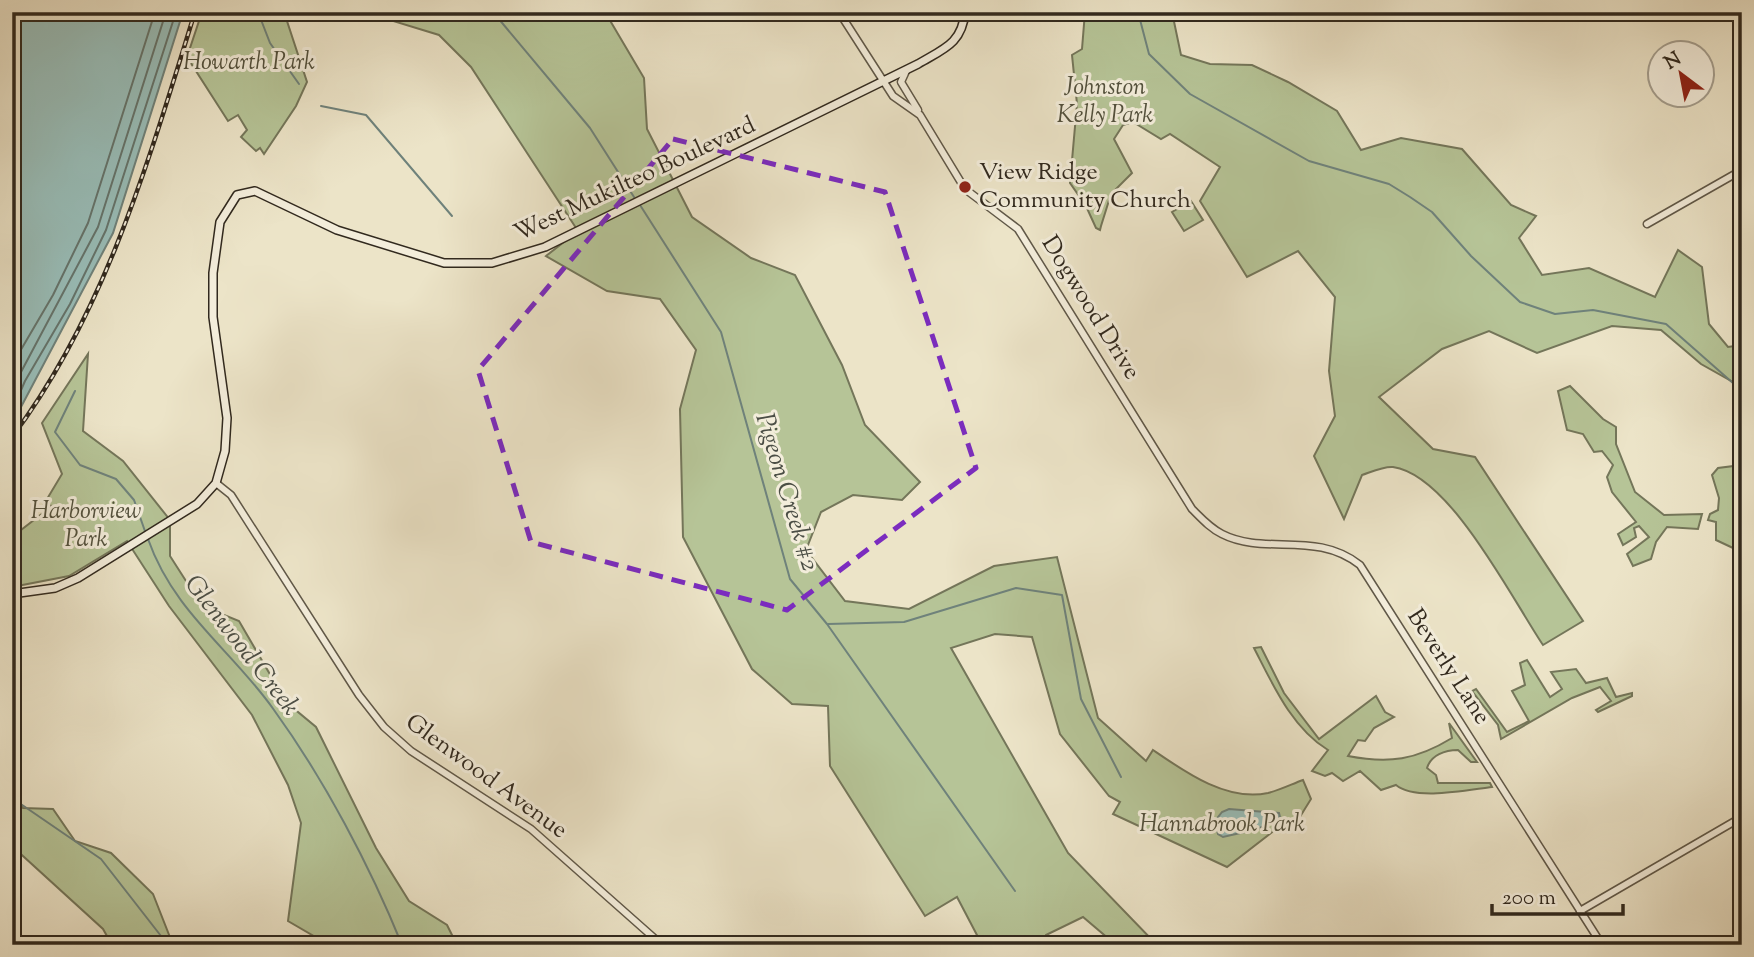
<svg xmlns="http://www.w3.org/2000/svg" width="1754" height="957" viewBox="0 0 1754 957" font-family="'Sorts Mill Goudy',serif">
  <style>
    .green { fill: #b6c497; stroke: #74765a; stroke-width: 2 }
    .water { fill: #99beb9; stroke: #6f827b; stroke-width: 2 }
    .lines { fill: none; stroke-linecap: round; stroke-linejoin: round }
    .shore { stroke: #65746c; stroke-width: 2 }
    .stream { stroke: #6f827b; stroke-width: 2 }
    .tertiary-casing { stroke: #605848; stroke-width: 9 }
    .secondary-casing { stroke: #31291e; stroke-width: 10 }
    .tertiary { stroke: #f3eddb; stroke-width: 6 }
    .secondary { stroke: #f3eddb; stroke-width: 7 }
    .rail-casing { stroke: #31291e; stroke-width: 4.5 }
    .rail { stroke: #f3eddb; stroke-width: 2; stroke-dasharray: 5; stroke-linecap: butt }
    .marked { fill: none; stroke: #7b2cbf; stroke-width: 5; stroke-dasharray: 14 9; stroke-linejoin: round }
    .poi-dot { fill: #8f2418; stroke: #f3eddb; stroke-width: 2.5 }
    .labels { text-anchor: middle; dominant-baseline: central; stroke-width: 6; stroke-linejoin: round; paint-order: stroke }
    .park-label { font-size: 24px; font-style: italic; fill: #52503c; stroke: #f3eddb }
    .poi-label { font-size: 24px; fill: #31291e; stroke: #f3eddb; text-anchor: start }
    .street-label { font-size: 24px; fill: #31291e; stroke: #f3eddb }
    .water-label { font-size: 26px; font-style: italic; fill: #4b4e45; stroke: #f3eddb }
  </style>
  <rect width="100%" height="100%" fill="#ece4c8"/>
  <filter id="stains"><feTurbulence type="fractalNoise" baseFrequency=".00286" numOctaves="4"/><feColorMatrix values="0 0 0 0 .2 0 0 0 0 .09 0 0 0 0 .02 0 0 0 .5 -.17"/></filter>
  <radialGradient id="worn" r=".72"><stop offset=".6" stop-color="#630" stop-opacity="0"/><stop offset="1" stop-color="#630" stop-opacity=".3"/></radialGradient>
  <g class="green">
    <path d="M202,12H284L307,82L296,106L264,154L260,148L256,151L241,137L247,130L238,115L228,121L187,57Z"/>
    <path d="M387,12H605L644,78L647,129L692,217L751,258L795,275L842,365L865,425L920,482L902,500L853,495L821,512L806,550L845,601L909,609L994,566L1057,557L1098,718L1146,761L1153,750C1185,772 1227,802 1268,793C1280,790 1292,784 1303,780L1311,799L1298,820L1275,830L1227,867L1113,814L1120,802L1109,796L1060,734L1032,637L995,634L951,648L1068,853L1157,945H1116L1083,917L1046,935L1044,945H967L978,937L957,897L925,916L830,766L828,706L792,704L752,669L683,537L680,409L696,350L660,299L607,291L546,256L578,231L471,67L439,35L393,21Z"/>
    <path d="M1085,12H1172L1181,55L1210,64L1252,65L1288,82L1337,111L1361,150L1401,138L1462,149L1511,205L1536,216L1519,238L1542,275L1589,268L1655,297L1678,250L1702,267L1709,324L1728,347L1742,345V387L1701,364L1661,330L1612,326L1537,353L1489,331L1442,349L1379,397L1433,449L1475,457L1583,621L1543,645C1512,599 1450,475 1393,467C1384,466 1371,472 1362,475L1344,519L1314,456L1335,416L1329,371L1335,297L1298,251L1247,277L1200,201L1220,167L1170,134L1161,139L1133,122L1123,125L1114,139L1132,173L1111,194L1101,226L1100,230L1096,228L1086,206L1070,183L1077,104L1072,55L1082,49Z"/>
    <path d="M1191,201L1203,220L1184,231L1172,212Z"/>
    <path d="M88,354L83,431L123,461L170,520V556L202,606L239,621L286,702L316,727L376,848L409,901L447,925L457,945H357L319,939L288,921L301,823L288,785L252,715L169,606L127,541L69,576L12,587V537L52,506L44,504L62,474L42,423Z"/>
    <path d="M1570,386L1603,419L1616,427V444L1635,492L1664,515L1702,514L1698,529L1667,527L1656,542L1651,559L1633,566L1627,554L1649,537L1639,526L1634,528L1636,537L1623,545L1618,534L1636,522L1612,492L1607,477L1613,465L1602,451L1594,452L1583,434L1567,430L1558,391Z"/>
    <path d="M1742,465V541L1733,548L1716,540V522L1708,520L1710,514L1718,510L1719,498L1712,475L1718,468Z"/>
    <path d="M1261,647L1284,693L1319,739L1376,696L1385,712L1394,717L1374,728L1365,741L1358,740L1348,756C1389,764 1416,760 1452,738L1449,723L1477,762H1471L1458,750C1445,750 1431,755 1427,768L1436,775L1438,783H1490L1492,787C1467,790 1415,801 1396,785L1381,790L1360,771L1343,781L1332,773L1325,776L1312,771L1328,750C1292,728 1273,685 1254,648Z"/>
    <path d="M1527,660L1550,697L1562,689L1551,672L1576,669L1586,683L1607,678L1616,697L1632,693V696L1598,712L1596,710L1611,701L1600,687L1572,698L1501,739L1498,725L1472,691L1476,689L1507,732L1529,721L1512,691L1525,685L1520,663Z"/>
    <path d="M12,795L23,808L53,809L75,841L111,853L153,894L173,945H112L103,929L12,846Z"/>
  </g>
  <g class="water">
    <path d="M12,12H183L113,233L12,424Z"/>
    <path d="M1229,809L1279,813L1280,817L1258,829L1223,837L1218,834L1215,821L1222,812Z"/>
  </g>
  <g class="lines">
    <g class="shore">
      <path d="M12,365L53,295L88,223L155,12"/>
      <path d="M12,389L98,227L166,12"/>
      <path d="M12,411L25,381L70,304L106,230L176,12"/>
    </g>
    <g class="stream">
      <path d="M258,12L270,43L299,84"/>
      <path d="M493,12L590,128L634,197"/>
      <path d="M1138,12L1149,54L1190,94L1309,161L1389,184L1410,197L1432,212L1471,256L1520,302L1555,314L1593,310L1666,324L1742,391"/>
      <path d="M321,106L366,115L452,216"/>
      <path d="M640,205L721,332L790,579L827,624L1015,891"/>
      <path d="M75,391L55,432L80,465L116,479L134,500L146,534"/>
      <path d="M148,539C174,613 232,650 274,710C324,779 370,866 402,945"/>
      <path d="M828,624L904,622L1016,588L1062,595L1081,699L1121,777"/>
      <path d="M12,798L101,859L168,945"/>
    </g>
    <defs>
      <g id="tertiary">
        <path d="M839,12L893,96L920,115L965,189L1018,229L1192,509C1202,519 1210,528 1222,534C1265,556 1316,530 1360,565L1602,945"/>
        <path d="M906,71L901,82L918,110"/>
        <path d="M1647,224L1742,170"/>
        <path d="M216,483L231,495L359,695L384,727L411,751L531,829L662,945"/>
        <path d="M1580,911L1742,817"/>
      </g>
      <path id="secondary" d="M12,594L55,588L78,578L197,504L216,483L225,451L227,418L213,317V273L220,222L237,195L255,191L337,230L444,263H492L545,247L918,64C943,49 962,44 965,12"/>
    </defs>
    <use href="#tertiary" class="tertiary-casing"/>
    <use href="#secondary" class="secondary-casing"/>
    <use href="#tertiary" class="tertiary"/>
    <use href="#secondary" class="secondary"/>
    <defs>
      <path id="rail" d="M12,437C106,312 149,159 195,12"/>
    </defs>
    <use href="#rail" class="rail-casing"/>
    <use href="#rail" class="rail"/>
  </g>
  <path class="marked" d="M673,139L885,192L976,468L787,610L531,542L478,370Z"/>
  <circle class="poi-dot" cx="965" cy="187" r="7"/>
  <g class="labels">
    <g class="park-label">
      <text x="249" y="63">Howarth Park</text>
      <text x="1105" y="88">Johnston<tspan x="1105" dy="28">Kelly Park</tspan></text>
      <text x="86" y="512">Harborview<tspan x="86" dy="28">Park</tspan></text>
      <text x="1222" y="825">Hannabrook Park</text>
    </g>
    <g class="poi-label">
      <text x="979" y="173">View Ridge<tspan x="979" dy="28">Community Church</tspan></text>
    </g>
    <g class="street-label">
      <text transform="translate(635 180) rotate(-25)">West Mukilteo Boulevard</text>
      <text transform="translate(1090 308) rotate(58)">Dogwood Drive</text>
      <text transform="translate(1448 667) rotate(57)">Beverly Lane</text>
      <text transform="translate(486 777) rotate(36)">Glenwood Avenue</text>
    </g>
    <g class="water-label">
      <text transform="translate(786 492) rotate(73)">Pigeon Creek #2</text>
      <text transform="translate(241 646) rotate(52)">Glenwood Creek</text>
    </g>
  </g>
  <rect width="1754" height="957" fill="none" stroke="#ece4c8" stroke-width="42"/>
  <rect x="14" y="14" width="1726" height="929" fill="none" stroke="#31291e" stroke-width="3.5"/>
  <rect x="21" y="21" width="1712" height="915" fill="none" stroke="#31291e" stroke-width="2"/>
  <g transform="translate(1681 74) rotate(328)"><circle r="33" fill="#f3eddb" stroke="#a59f8f" stroke-width="2"/>
  <path d="M0-5L12 26L0 18L-12 26Z" fill="#8f2418"/>
  <text y="-10" font-size="19" font-weight="bold" text-anchor="middle" fill="#31291e">N</text>
  </g>
  <path d="M1492 904v10h131v-10" fill="none" stroke="#31291e" stroke-width="3.5"/>
  <text x="1502" y="904" font-size="21" fill="#31291e" stroke="#f3eddb" stroke-width="5" paint-order="stroke">200 m</text>
  <rect width="100%" height="100%" filter="url(#stains)"/>
  <rect width="100%" height="100%" fill="url(#worn)"/>
</svg>
